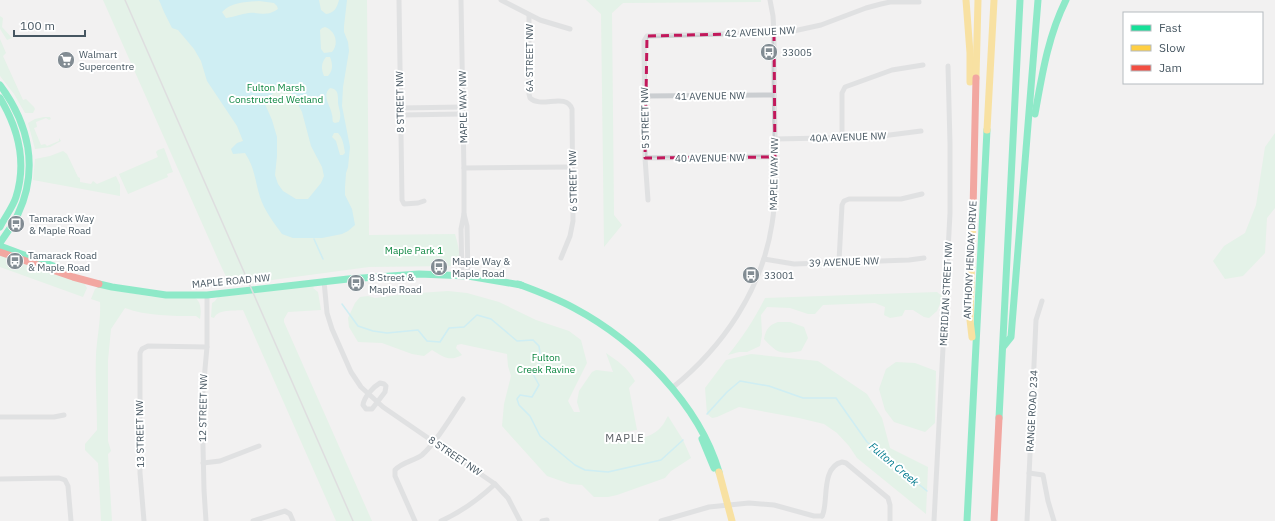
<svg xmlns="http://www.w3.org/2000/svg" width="1275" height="521" viewBox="0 0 1275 521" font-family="'IBM Plex Sans',sans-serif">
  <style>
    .green { fill: #d3f3dd }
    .water { fill: #a4eaf5; fill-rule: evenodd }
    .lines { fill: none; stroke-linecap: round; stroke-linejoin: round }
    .stream { stroke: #a4eaf5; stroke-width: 1.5 }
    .street { stroke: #cbced1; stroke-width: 5 }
    .fast { stroke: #16e098; stroke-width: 7 }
    .slow { stroke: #ffcf43; stroke-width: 7 }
    .jam { stroke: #f24e42; stroke-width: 7 }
    .rail { stroke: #c6c8cb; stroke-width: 1.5 }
    .marked { fill: none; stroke: #c2185b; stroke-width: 3; stroke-dasharray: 8 5; stroke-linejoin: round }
    .labels { text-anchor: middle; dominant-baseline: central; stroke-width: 4; stroke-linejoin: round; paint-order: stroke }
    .street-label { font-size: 10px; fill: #465661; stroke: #fff }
    .poi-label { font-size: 10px; fill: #465661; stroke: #fff; text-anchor: start }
    .park-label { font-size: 10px; fill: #0c8640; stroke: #fff }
    .neighbourhood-label { font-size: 11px; letter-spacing: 1px; fill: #5c6166; stroke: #fff }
    .water-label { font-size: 11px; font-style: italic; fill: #047c8f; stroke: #fff }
  </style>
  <rect width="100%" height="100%" fill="#f2f1f1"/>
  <g class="green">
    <path d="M103,0H367L369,235L455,234C457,242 464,261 454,266L369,267L257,282L251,284L230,285L221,266Z"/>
    <path d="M586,0H761V2L623,3L612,13L614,215L622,225L604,247L601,14Z"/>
    <path d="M0,16L3,18L2,27L12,38L7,40L0,29Z"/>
    <path d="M0,39L6,53L3,56L23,100L26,99L34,107L35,109L33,113H25L14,94L0,76Z"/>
    <path d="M44,117H50L51,119L49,120L46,118L36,122L37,127L34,128L41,145L45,144L47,146L59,141V138L61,141L50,147L35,149L28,123L35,119Z"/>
    <path d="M1275,133V208L1267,218L1265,253L1243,276L1225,279L1213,261L1224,246L1245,233L1256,205L1265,147Z"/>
    <path d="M164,148L173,172L167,174L168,177L128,194L119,174L158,157L156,152L158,150Z"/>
    <path d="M63,151L67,154L78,177L80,178V182L91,184L93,181L97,184L116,176L120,185V196L33,180L35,159L50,156Z"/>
    <path d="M0,255L86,284L85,285L87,288L83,297L0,267Z"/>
    <path d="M312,286L314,287L313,288L318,292L321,310L288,312L284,319V322L372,521H336L243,310C234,311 218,309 214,318L211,317L212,303L215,301L218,297Z"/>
    <path d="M98,287L152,297L195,298C202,302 201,313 200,319L196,316C172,316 147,316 125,308L111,329L108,360V441L111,451L108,454L112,521H101L98,463L85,450V444L97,430C97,405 95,380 96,355C97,337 101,320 100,302L91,299L95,289Z"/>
    <path d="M448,291L467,293L499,302L536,320L569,331L581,340L587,363L568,401L574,412H580L577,402L579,391L592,372L596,370L613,372L606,353C619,362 627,367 635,381L629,388L637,430L612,434L611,441C626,441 651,440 661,427C664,424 666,419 668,416L683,440L691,458L671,471L665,478L617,495L608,497H594L582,485L570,484L547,476L502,426L504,404L511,376L508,366L507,354L461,344L457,345L456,348L462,355C449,362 444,357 432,350L424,356L412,354L382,343L358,342L349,327L348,318L355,303L360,297L368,296L375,298L405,294Z"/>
    <path d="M937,292L943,297L937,311L929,318L924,317L913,310H905L902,316L890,318L884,315L885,307L875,303L823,305L815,314H808L790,308L767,307L761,315L762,335L760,346L747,352H739L728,355C743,337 755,318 765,298Z"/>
    <path d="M778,322H790L804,327L808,338L801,351C781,354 779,355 764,339C766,329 769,325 778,322Z"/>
    <path d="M751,354L818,361L867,394L882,418L890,448L928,467L926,514L857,458L849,446L837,433L824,424L799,418L739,407L717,417L712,418L707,414L705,388L726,360Z"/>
    <path d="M896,362L915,363L936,371L935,423L925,432L894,422L885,410L879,389L886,369Z"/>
  </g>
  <path class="water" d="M159,0H319L321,10L326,14C334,13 337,8 339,0H347L344,26V32L348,42L349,51L343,87L342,106L350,147L348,167L346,173L345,187V195L352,209L355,225L348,231L342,234L322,238H293L282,234C274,223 264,210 260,197C255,181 255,168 245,153L233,154L231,149L237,143L243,141L237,126L207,81L201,61L194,49L178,30L172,28L164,12ZM259,1L274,3L277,6L278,9C267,17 260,12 249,13C241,14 234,17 226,18L222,12C231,2 246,2 259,1ZM325,27C336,31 339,44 332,52L324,53L321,49L320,30L322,28ZM326,57H330C333,64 333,71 328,76H324C321,69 321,63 326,57ZM330,88C339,89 338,96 338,103C339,110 342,114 339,122L335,123L333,122C332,120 333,118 332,115C331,106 321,96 330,88ZM282,90H289L295,98L302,112L311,146L322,167L324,176L321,183L308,199H296L283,191L278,184L275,175L277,156V137L272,120L265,104V99L275,92ZM334,133H338C343,138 344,146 345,153L343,155H340L336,141L332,137Z"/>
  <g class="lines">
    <g class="stream">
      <path d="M314,239L323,259"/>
      <path d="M342,304L358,326L373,331L387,333L418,330L427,341L440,342L449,328L464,327L477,315L491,319L517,341L533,340L539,346C541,357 541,366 533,374L539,385L532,397L520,395L517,399L519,405L530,416L540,436L575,465L585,470L608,472L661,460L683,440"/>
      <path d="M707,414L727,392L740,381L769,386L803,398H836L867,442L927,491"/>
    </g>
    <g class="street">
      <path d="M399,0L402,200L404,204L418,203L424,201"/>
      <path d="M461,0L464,173V214L461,229L462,276"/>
      <path d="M501,0L540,20L570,29"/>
      <path d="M529,15V94L530,98C541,109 566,92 572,109L573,221L570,236L561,258"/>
      <path d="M645,96L774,95"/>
      <path d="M401,108L462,107"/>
      <path d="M401,115L462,114"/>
      <path d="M842,138V93L845,87L892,70L923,65"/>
      <path d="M775,139L874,137L921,131"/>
      <path d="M645,158L775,157"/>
      <path d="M464,168L572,167"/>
      <path d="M648,200L645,158L644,41L647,36L789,32L821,25L866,8L881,4L890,2H919"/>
      <path d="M464,214L467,226L468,276"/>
      <path d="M764,259L794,264L909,260L924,258"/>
      <path d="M839,261L842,205L844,201L849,199H901L922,194"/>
      <path d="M324,281L327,313L332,329L351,372L361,387L383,407L495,484L508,498L520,521"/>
      <path d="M380,383L384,384L386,386L385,392L372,409H366L363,405C364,397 373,387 380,383Z"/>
      <path d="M672,388C723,347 762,290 772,224C777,193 775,162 775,130C774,98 774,66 774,33L773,16L770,0"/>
      <path d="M0,417H54L64,415"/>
      <path d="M203,463L220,461L259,446"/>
      <path d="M1029,473L1043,475L1048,501L1054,521"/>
      <path d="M0,479L59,478L65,480L68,486L71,521"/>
      <path d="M822,516C829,505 820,467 842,462L846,463L888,498L890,505V521"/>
      <path d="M144,521L140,473V353L142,349L148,346L207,347"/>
      <path d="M206,521L204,490L202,402L207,347V295"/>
      <path d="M253,521L285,511L290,514L293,521"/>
      <path d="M415,521L395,476V470C402,462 414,461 422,455C437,442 452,415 463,399"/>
      <path d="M441,521C461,512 479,499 495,484"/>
      <path d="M542,521L547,520"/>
      <path d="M661,521L709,507L749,503L774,505L814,516H822"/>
      <path d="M934,521L950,213V144L948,66"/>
      <path d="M1027,521L1036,320L1042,301"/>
    </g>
    <g class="fast">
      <path d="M0,85C29,124 39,169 18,214C13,225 6,234 0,243"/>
      <path d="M0,98C18,128 27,162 16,197C13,207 5,217 0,227"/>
      <path d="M1035,114C1042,75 1048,36 1066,0"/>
      <path d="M0,246L64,270"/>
      <path d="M99,284L112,287L166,295H207L348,279L419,274L468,276L521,285"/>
      <path d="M518,284C537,291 556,298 574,308C636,341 699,404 719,472"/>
      <path d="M1003,347L1011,337L1038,0"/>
      <path d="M999,418L1020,0"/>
      <path d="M702,439L714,468"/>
      <path d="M967,521L987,130"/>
    </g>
    <g class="slow">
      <path d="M966,0L970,53V82"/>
      <path d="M976,78L978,0"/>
      <path d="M987,130L994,0"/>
      <path d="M972,337L970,320L973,211"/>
      <path d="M719,472L732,521"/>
    </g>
    <g class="jam">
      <path d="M973,211L976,78"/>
      <path d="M0,252L73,277L99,284"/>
      <path d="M994,521L999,418"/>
    </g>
    <path class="rail" d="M125,0L353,521"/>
  </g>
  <path d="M0 0H1275V521H0ZM774,33L775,157L645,158L647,36Z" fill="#f2f1f1" fill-opacity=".55" fill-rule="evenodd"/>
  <path class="marked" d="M774,33L775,157L645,158L647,36Z"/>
  <defs>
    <symbol id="bus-disc" viewBox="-11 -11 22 22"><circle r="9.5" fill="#828c93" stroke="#fff"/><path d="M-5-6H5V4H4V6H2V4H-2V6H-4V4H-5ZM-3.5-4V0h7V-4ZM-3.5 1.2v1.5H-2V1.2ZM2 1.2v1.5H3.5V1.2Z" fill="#fff"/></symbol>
    <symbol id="supermarket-disc" viewBox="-11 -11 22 22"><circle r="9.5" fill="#828c93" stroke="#fff"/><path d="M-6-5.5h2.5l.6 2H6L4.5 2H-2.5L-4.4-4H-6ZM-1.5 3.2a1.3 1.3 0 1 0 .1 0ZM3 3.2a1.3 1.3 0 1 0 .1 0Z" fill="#fff"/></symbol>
  </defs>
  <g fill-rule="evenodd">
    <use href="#bus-disc" x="759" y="42" width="20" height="20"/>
    <use href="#supermarket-disc" x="56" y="50" width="20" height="20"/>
    <use href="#bus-disc" x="6" y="214" width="20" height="20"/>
    <use href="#bus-disc" x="5" y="251" width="20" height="20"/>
    <use href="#bus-disc" x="429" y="257" width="20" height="20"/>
    <use href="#bus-disc" x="741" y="265" width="20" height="20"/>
    <use href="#bus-disc" x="346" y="273" width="20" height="20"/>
  </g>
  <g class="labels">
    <g class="street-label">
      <text transform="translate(760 32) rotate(-3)">42 AVENUE NW</text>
      <text transform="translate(529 58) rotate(-90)">6A STREET NW</text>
      <text transform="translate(710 96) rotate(-1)">41 AVENUE NW</text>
      <text transform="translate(400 102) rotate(-91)">8 STREET NW</text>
      <text transform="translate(463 107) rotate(-91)">MAPLE WAY NW</text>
      <text transform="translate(645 118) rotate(-91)">5 STREET NW</text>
      <text transform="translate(848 137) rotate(-2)">40A AVENUE NW</text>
      <text transform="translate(710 158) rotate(-1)">40 AVENUE NW</text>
      <text transform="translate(774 174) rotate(-89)">MAPLE WAY NW</text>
      <text transform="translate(573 181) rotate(-91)">6 STREET NW</text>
      <text transform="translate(970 260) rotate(-87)">ANTHONY HENDAY DRIVE</text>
      <text transform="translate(844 262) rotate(-2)">39 AVENUE NW</text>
      <text transform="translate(231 281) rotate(-5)">MAPLE ROAD NW</text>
      <text transform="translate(946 294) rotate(-87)">MERIDIAN STREET NW</text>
      <text transform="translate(203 408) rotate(-89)">12 STREET NW</text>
      <text transform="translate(1032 411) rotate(-87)">RANGE ROAD 234</text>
      <text transform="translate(140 434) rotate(-91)">13 STREET NW</text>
      <text transform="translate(455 456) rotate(34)">8 STREET NW</text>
    </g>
    <g class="poi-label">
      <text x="782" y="52">33005</text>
      <text x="79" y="54">Walmart<tspan x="79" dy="12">Supercentre</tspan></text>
      <text x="29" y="218">Tamarack Way<tspan x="29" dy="12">&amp; Maple Road</tspan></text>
      <text x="28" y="255">Tamarack Road<tspan x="28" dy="12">&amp; Maple Road</tspan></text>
      <text x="452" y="261">Maple Way &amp;<tspan x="452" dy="12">Maple Road</tspan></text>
      <text x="764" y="275">33001</text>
      <text x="369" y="277">8 Street &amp;<tspan x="369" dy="12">Maple Road</tspan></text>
    </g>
    <g class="park-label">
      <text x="276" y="87">Fulton Marsh<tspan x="276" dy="12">Constructed Wetland</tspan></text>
      <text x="414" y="250">Maple Park 1</text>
      <text x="546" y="357">Fulton<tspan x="546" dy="12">Creek Ravine</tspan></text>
    </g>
    <g class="neighbourhood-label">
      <text x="625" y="438">MAPLE</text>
    </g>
    <g class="water-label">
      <text transform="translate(894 464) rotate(40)">Fulton Creek</text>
    </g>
  </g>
  <rect x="1123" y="12" width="140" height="72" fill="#ffffff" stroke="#b5bbc0"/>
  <rect x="1131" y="25" width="20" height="6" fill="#16e098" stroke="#b5bbc0"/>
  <text x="1159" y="32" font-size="12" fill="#465661">Fast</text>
  <rect x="1131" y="45" width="20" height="6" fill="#ffcf43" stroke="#b5bbc0"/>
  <text x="1159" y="52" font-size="12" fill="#465661">Slow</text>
  <rect x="1131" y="65" width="20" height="6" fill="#f24e42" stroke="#b5bbc0"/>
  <text x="1159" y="72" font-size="12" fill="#465661">Jam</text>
  <path d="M14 30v6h71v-6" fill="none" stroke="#465661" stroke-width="2"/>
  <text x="20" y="30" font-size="12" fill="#465661" stroke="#ffffff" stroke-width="3" paint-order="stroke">100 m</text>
</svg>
